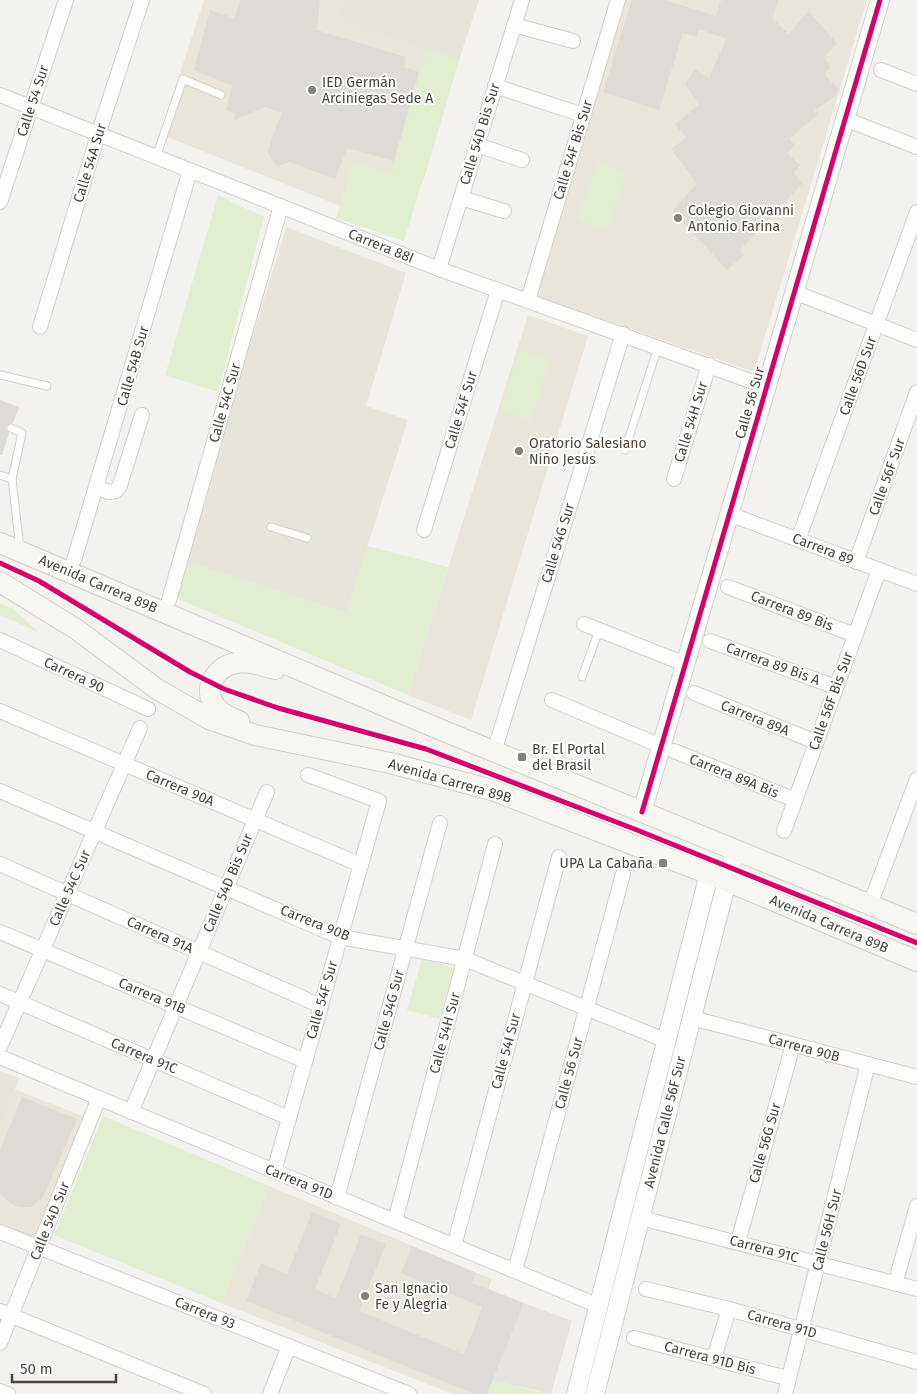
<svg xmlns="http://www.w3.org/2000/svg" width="917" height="1394" viewBox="0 0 917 1394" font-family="'Fira Sans',sans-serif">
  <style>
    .residential { fill: #e7e4dc }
    .education { fill: #eae5da }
    .green { fill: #e1eecf }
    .parking { fill: #e6e3df }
    .building { fill: #dedbd6 }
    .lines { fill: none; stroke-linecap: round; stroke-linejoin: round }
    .service-casing { stroke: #d2d0cb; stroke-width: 9 }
    .minor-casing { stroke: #d2d0cb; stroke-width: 16 }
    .tertiary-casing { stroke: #d2d0cb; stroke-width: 20 }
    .secondary-casing { stroke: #d3cfc5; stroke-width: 22 }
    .service { stroke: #fdfdfc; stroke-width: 7 }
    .minor { stroke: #fdfdfc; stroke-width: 14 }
    .tertiary { stroke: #fdfdfc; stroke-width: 18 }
    .secondary { stroke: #f7f6f1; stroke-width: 20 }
    .cycleway-casing { stroke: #fff; stroke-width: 8 }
    .cycleway { stroke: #d6006c; stroke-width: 5 }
    .poi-dot { fill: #868178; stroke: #fff; stroke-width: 2 }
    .labels { text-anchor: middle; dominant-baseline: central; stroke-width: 4; stroke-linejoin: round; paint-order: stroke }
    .poi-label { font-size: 14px; fill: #4b4439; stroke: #fff; text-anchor: start }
    .street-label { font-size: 14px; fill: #4b4439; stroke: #fff }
  </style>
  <rect width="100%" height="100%" fill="#f4f2ee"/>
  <g class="residential">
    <path d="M343,0H479L459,60L337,19Z"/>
    <path d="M286,227L406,273L366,406L408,420L346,613L184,561Z"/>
    <path d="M0,1071L19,1078L0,1127Z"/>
  </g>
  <g class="education">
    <path d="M204,0H343L338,19L459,60L422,185L355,162L340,206L160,134Z"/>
    <path d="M624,0H867L754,372L534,295Z"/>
    <path d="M528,315L588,336L471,720L408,695Z"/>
    <path d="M14,1089L85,1117L37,1238L0,1224V1127Z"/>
    <path d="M269,1186L492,1279L488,1289L524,1303L487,1394H453L221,1303Z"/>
  </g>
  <g class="green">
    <path d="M427,50L459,60L404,241L336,218L355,162L391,174Z"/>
    <path d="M597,162L627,172L607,230L577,220Z"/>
    <path d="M218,195L264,217L218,392L165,375Z"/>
    <path d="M519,349L550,359L531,421L500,411Z"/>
    <path d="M367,546L448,567L408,695L178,599L184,561L346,613Z"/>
    <path d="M0,603L13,609L38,632L0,615Z"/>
    <path d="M422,959L454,968L439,1019L407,1010Z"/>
    <path d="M103,1116L269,1186L221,1303L54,1235Z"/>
    <path d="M492,1380L548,1394H487Z"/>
  </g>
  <path class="parking" d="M524,1303L572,1321L551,1394L492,1380Z"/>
  <g class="building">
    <path d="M241,0H320L317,30L406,57L404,67L419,72L394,161L347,148L335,179L290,162L278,166L273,162L268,152L271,140L282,113L265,107L234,120L235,114L226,110L232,86L194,70L210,10L234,18Z"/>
    <path d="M632,0H665L716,16L721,0H779L772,18L789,34L808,11L837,43L823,58L831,66L824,74L838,88L835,96L814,111L818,114L789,139L795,145L787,153L800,165L794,173L802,184L740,250L744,255L727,270L673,211L697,183L671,149L686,138L675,124L699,105L685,84L695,69L709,78L726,39L699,29L697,37L683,33L659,110L603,92Z"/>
    <path d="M0,400L19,407L13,423L6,426L9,433L2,455H0Z"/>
    <path d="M22,1097L77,1119L43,1197L31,1207H19L10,1203L0,1193V1150Z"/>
    <path d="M312,1212L341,1224L315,1289L336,1298L361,1234L386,1244L359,1311L464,1354L482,1307L401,1273L412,1246L476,1273L472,1283L524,1303L487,1394H474L246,1301L261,1263L287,1274Z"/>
  </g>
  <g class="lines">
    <defs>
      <g id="service">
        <path d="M156,157L183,79L221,95"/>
        <path d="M0,375L47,386"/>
        <path d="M11,428L22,433L12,479"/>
        <path d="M625,450L658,347"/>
        <path d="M0,475L12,479L20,549"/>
        <path d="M271,527L307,538"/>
        <path d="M582,677L599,630"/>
      </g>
      <g id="minor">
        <path d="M514,25L573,41"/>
        <path d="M881,70L917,84"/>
        <path d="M495,86L583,115"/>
        <path d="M0,95L439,269L767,387"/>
        <path d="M845,119L917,147"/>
        <path d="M477,145L522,160"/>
        <path d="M461,198L504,211"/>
        <path d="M0,202L66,0"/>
        <path d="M439,269L522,0"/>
        <path d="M794,292L917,340"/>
        <path d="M528,300L618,0"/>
        <path d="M40,327L98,135L142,0"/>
        <path d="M674,479L709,365"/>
        <path d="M97,487L109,492L116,491L120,485L142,415"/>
        <path d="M729,514L917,584"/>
        <path d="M424,530L498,290"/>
        <path d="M798,540L917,212"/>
        <path d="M74,560L190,171"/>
        <path d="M856,562L917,392"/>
        <path d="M728,587L855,635"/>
        <path d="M169,600L281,206"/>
        <path d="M584,624L685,664"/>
        <path d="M0,640L148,709"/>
        <path d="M710,641L836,687"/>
        <path d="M694,693L816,742"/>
        <path d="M552,700L661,746"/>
        <path d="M0,711L361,865"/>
        <path d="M674,751L795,800"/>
        <path d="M494,752L623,334"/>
        <path d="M0,791L340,937L465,959L667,1041"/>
        <path d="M784,831L879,570"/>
        <path d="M0,864L321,1006"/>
        <path d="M870,905L917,779"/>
        <path d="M0,932L305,1061"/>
        <path d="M0,994L289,1118"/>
        <path d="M692,1018L917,1077"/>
        <path d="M0,1047L140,728"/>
        <path d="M0,1057L599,1306"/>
        <path d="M131,1112L267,792"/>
        <path d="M274,1171L379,801L308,775"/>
        <path d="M337,1198L440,823"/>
        <path d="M641,1218L917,1289"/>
        <path d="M395,1221L495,844"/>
        <path d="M0,1232L409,1394"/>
        <path d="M738,1242L793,1045"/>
        <path d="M454,1246L559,857"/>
        <path d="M515,1271L623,874"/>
        <path d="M895,1284L917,1206"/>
        <path d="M646,1289L729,1309L917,1362"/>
        <path d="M0,1311L204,1394"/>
        <path d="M634,1338L787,1378"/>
        <path d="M0,1343L99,1098"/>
        <path d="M714,1358L729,1309"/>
        <path d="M0,1391L8,1394"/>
        <path d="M270,1394L289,1346"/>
        <path d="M785,1394L868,1064"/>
      </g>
      <g id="tertiary">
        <path d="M642,812L880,0"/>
        <path d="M576,1394L709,874"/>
        <path d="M595,1394L735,850"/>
      </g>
      <g id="secondary">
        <path d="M0,543L439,729L917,924"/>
        <path d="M0,582L76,629L157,689L209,719L255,735L390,763L492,790L727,881L917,961"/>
        <path d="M239,721C231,718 222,714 216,707C201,689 216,666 236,663C249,660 262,666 275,669"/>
      </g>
    </defs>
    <use href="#service" class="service-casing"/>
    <use href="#minor" class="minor-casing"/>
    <use href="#tertiary" class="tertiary-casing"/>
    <use href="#secondary" class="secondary-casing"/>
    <use href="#service" class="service"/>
    <use href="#minor" class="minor"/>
    <use href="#tertiary" class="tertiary"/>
    <use href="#secondary" class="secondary"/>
    <defs>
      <g id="cycleway">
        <path d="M0,563L39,581L190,672L224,689L278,708L426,749L637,830L917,943"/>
        <path d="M642,812L880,0"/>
      </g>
    </defs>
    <use href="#cycleway" class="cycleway-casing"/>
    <use href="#cycleway" class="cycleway"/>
  </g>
  <g class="poi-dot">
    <circle cx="312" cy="90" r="5"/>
    <circle cx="678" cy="218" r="5"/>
    <circle cx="519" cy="451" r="5"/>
    <rect x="517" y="752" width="10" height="10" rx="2.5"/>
    <rect x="658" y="858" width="10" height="10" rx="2.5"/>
    <circle cx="365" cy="1296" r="5"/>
  </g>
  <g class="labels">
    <g class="poi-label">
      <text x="322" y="82">IED Germán<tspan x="322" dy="16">Arciniegas Sede A</tspan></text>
      <text x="688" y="210">Colegio Giovanni<tspan x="688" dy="16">Antonio Farina</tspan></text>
      <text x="529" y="443">Oratorio Salesiano<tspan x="529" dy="16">Niño Jesús</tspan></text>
      <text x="532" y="749">Br. El Portal<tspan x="532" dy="16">del Brasil</tspan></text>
      <text x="653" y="863" text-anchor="end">UPA La Cabaña</text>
      <text x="375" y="1288">San Ignacio<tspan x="375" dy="16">Fe y Alegria</tspan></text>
    </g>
    <g class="street-label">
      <text transform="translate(33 101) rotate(-72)">Calle 54 Sur</text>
      <text transform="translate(480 134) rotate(-73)">Calle 54D Bis Sur</text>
      <text transform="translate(573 150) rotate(-73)">Calle 54F Bis Sur</text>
      <text transform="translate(90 163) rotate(-73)">Calle 54A Sur</text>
      <text transform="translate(381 246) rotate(22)">Carrera 88I</text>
      <text transform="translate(133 366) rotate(-74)">Calle 54B Sur</text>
      <text transform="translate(858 376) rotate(-70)">Calle 56D Sur</text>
      <text transform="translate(225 403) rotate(-74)">Calle 54C Sur</text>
      <text transform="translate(750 403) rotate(-74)">Calle 56 Sur</text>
      <text transform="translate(461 410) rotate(-73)">Calle 54F Sur</text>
      <text transform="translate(691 422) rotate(-73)">Calle 54H Sur</text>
      <text transform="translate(887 477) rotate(-70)">Calle 56F Sur</text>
      <text transform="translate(558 543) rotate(-73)">Calle 54G Sur</text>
      <text transform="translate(823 549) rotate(21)">Carrera 89</text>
      <text transform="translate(98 584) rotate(23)">Avenida Carrera 89B</text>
      <text transform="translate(792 611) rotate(21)">Carrera 89 Bis</text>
      <text transform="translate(773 664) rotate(20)">Carrera 89 Bis A</text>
      <text transform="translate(74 675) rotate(25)">Carrera 90</text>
      <text transform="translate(831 701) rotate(-70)">Calle 56F Bis Sur</text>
      <text transform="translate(755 718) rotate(22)">Carrera 89A</text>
      <text transform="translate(734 776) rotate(22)">Carrera 89A Bis</text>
      <text transform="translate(450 781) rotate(16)">Avenida Carrera 89B</text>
      <text transform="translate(180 788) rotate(23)">Carrera 90A</text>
      <text transform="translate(228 883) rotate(-67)">Calle 54D Bis Sur</text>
      <text transform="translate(70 888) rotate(-66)">Calle 54C Sur</text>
      <text transform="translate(315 923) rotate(22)">Carrera 90B</text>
      <text transform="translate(829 924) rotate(23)">Avenida Carrera 89B</text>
      <text transform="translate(160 935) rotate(24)">Carrera 91A</text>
      <text transform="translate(152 996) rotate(23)">Carrera 91B</text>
      <text transform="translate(322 1000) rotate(-74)">Calle 54F Sur</text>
      <text transform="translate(389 1010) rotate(-75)">Calle 54G Sur</text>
      <text transform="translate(445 1033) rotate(-75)">Calle 54H Sur</text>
      <text transform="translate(804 1048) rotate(15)">Carrera 90B</text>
      <text transform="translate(506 1051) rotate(-75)">Calle 54I Sur</text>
      <text transform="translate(144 1056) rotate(23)">Carrera 91C</text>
      <text transform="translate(569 1073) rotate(-75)">Calle 56 Sur</text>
      <text transform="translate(665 1122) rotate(-76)">Avenida Calle 56F Sur</text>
      <text transform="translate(765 1143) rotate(-74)">Calle 56G Sur</text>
      <text transform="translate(299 1182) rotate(22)">Carrera 91D</text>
      <text transform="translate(50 1221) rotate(-68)">Calle 54D Sur</text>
      <text transform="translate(827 1230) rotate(-76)">Calle 56H Sur</text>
      <text transform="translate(764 1249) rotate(15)">Carrera 91C</text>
      <text transform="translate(205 1313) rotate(22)">Carrera 93</text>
      <text transform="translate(782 1324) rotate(16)">Carrera 91D</text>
      <text transform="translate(710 1358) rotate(15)">Carrera 91D Bis</text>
    </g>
  </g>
  <path d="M12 1374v8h104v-8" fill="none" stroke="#4b4439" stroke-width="2.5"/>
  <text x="20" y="1374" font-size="15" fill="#4b4439" stroke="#ffffff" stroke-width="4" paint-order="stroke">50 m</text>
</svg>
